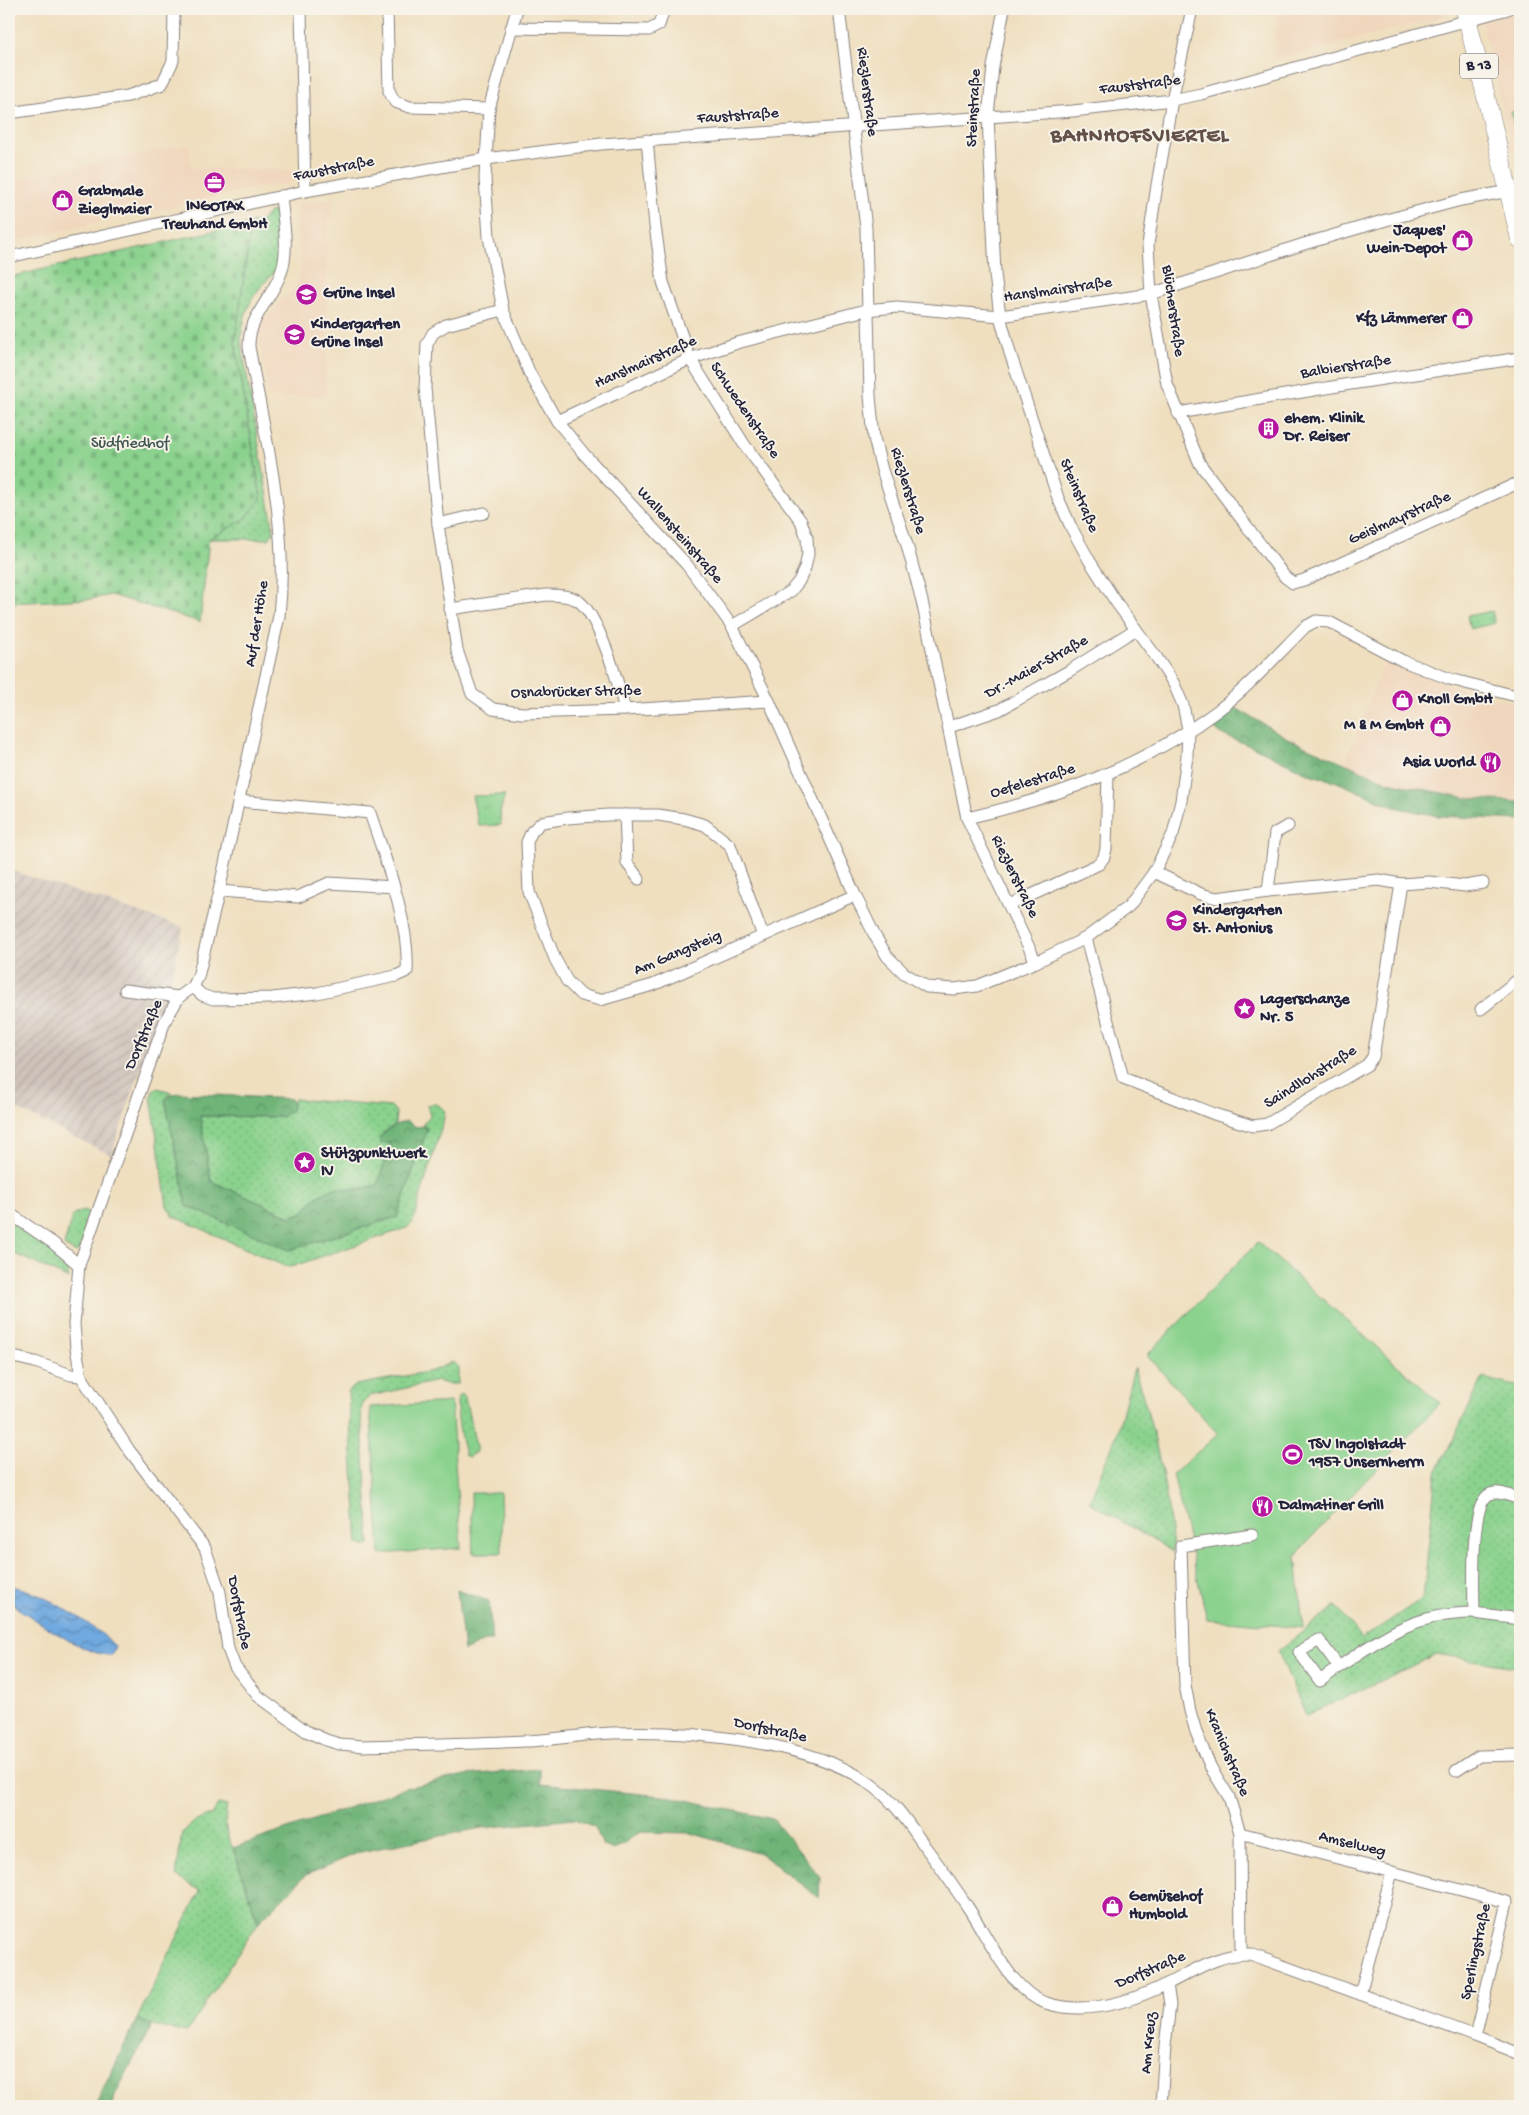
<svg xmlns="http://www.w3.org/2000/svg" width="1529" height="2115" viewBox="0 0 1529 2115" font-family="'Gochi Hand',sans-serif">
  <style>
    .built { fill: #f0d6bc }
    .industrial { fill: url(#industrial-furrows) }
    .grass { fill: url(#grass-dots); stroke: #567a64 }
    .forest { fill: url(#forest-crowns); stroke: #486b5a }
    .cemetery { fill: url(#cemetery-stones); stroke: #567a64 }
    .park { fill: url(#park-tufts); stroke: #567a64 }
    .pitch { fill: #8ad28d; stroke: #567a64 }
    .water { fill: url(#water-waves); stroke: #49668d }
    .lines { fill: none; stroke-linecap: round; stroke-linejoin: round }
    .street-casing { stroke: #88807d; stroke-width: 13 }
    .primary-casing { stroke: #88807d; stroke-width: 19 }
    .street { stroke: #fff; stroke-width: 11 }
    .primary { stroke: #fff; stroke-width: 18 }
    .labels { text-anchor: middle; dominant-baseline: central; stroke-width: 4; stroke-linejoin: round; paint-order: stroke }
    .shield { fill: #f7f3e8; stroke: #62616f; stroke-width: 1 }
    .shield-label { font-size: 15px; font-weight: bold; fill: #22223b }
    .street-label { font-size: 16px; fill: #22223b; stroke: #f7f3e8 }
    .poi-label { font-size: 16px; font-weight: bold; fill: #22223b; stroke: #f7f3e8; text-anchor: start }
    .park-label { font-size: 16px; fill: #415754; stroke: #f7f3e8 }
    .district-label { font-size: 21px; font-weight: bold; letter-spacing: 1px; fill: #625049; stroke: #f7f3e8 }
  </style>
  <defs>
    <pattern id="industrial-furrows" width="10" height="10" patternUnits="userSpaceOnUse" patternTransform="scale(1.25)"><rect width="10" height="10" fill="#cec2b9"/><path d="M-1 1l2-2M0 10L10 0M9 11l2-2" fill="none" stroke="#b1a6a0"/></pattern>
    <pattern id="grass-dots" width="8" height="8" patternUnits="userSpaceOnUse" patternTransform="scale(1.25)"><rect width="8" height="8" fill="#8ad28d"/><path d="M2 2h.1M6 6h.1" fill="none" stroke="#77b47b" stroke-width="1.8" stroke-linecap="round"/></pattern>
    <pattern id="forest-crowns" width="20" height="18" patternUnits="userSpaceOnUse" patternTransform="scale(1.25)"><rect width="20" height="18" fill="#6fb478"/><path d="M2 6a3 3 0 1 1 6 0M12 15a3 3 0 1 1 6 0" fill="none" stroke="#5b9264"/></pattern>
    <pattern id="cemetery-stones" width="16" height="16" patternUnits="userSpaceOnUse" patternTransform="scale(1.25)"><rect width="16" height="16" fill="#8ad28d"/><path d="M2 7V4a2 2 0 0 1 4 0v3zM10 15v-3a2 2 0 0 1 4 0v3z" fill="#77b47b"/></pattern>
    <pattern id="park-tufts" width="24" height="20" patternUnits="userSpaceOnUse" patternTransform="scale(1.25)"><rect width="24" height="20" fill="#8ad28d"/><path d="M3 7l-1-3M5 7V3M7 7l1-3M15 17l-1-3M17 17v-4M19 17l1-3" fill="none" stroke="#77b47b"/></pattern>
    <pattern id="water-waves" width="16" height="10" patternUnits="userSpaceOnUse" patternTransform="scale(1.25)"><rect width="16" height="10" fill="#70a9df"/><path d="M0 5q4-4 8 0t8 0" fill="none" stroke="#5c89b6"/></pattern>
  </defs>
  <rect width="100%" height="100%" fill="#f7f3e8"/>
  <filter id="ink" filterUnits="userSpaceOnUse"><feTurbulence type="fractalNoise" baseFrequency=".02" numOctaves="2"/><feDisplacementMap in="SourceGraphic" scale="10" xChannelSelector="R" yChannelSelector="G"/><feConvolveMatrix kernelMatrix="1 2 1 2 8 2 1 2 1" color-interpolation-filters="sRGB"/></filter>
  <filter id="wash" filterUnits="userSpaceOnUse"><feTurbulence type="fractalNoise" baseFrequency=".0096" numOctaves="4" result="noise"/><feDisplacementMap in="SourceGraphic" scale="20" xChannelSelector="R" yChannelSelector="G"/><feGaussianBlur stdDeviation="1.12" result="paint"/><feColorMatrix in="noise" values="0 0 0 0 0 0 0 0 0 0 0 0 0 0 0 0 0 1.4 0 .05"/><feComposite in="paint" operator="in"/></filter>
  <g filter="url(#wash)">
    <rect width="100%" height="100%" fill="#efdfbf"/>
    <g class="built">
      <path d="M1277,9H1443L1445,16L1273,60Z"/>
      <path d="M1520,10V184L1482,21Z"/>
      <path d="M189,144L192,168L298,170L297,174L294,180L287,184L268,185L9,242V181Z"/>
      <path d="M331,199L333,202L327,230L326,396L269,397L260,341L263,320L296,285L302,265L296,227L298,205Z"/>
      <path d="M1385,662L1467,691L1520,704V802L1467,798L1388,782L1345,763Z"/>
    </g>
    <path class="industrial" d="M9,870L183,927L170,985L111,1155L9,1105Z"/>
    <g class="grass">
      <path d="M1520,111V153L1511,112Z"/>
      <path d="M274,211L278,215L279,261C275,275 264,282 256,293C246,307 242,325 241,342L274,532L269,539H209L245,519L261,499L235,342L250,230L245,224L261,221L269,212Z"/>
      <path d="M157,1088L172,1092L165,1100L187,1206L289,1250L397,1217L427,1130L423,1124L430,1116L427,1105C436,1103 440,1104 445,1112L443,1122L413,1221L407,1228L291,1267L284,1266L173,1216L167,1206L151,1096L154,1089Z"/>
      <path d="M294,1099L392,1107L396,1112L395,1125L383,1133L390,1141L378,1185L358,1189L335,1188L315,1198L303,1212L291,1217L211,1181L200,1116L282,1117L291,1110Z"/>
      <path d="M83,1210L92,1213L80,1249L76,1253L64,1246L72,1216Z"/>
      <path d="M9,1221L47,1246L66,1265L69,1279L9,1251Z"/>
      <path d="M452,1362L458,1366V1384H447L438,1381L370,1396L363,1403L361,1410L370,1544L365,1546L358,1544L348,1392L356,1385L432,1371Z"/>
      <path d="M1134,1368C1154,1428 1168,1489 1173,1552L1089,1502L1117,1434Z"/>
      <path d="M1483,1378L1520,1387V1668L1437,1654L1306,1716L1278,1651L1336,1606L1362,1639L1423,1598L1436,1473Z"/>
      <path d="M459,1395H463L465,1398L476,1446V1452L468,1457L465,1455C462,1445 453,1402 459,1395Z"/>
      <path d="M219,1804L227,1806C224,1822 225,1834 233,1848L258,1923L187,2032L152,2025L137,2019L200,1891L176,1876L182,1833L194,1822L212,1814Z"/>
    </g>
    <g class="forest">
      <path d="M1234,707L1289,739L1388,782L1467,798L1520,802V820L1438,816L1394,807L1337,782L1309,774L1265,752L1223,735L1213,728L1218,716Z"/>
      <path d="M180,1093L290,1099L293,1103L291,1110L282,1117L200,1116L211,1181L291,1217L303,1212L315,1198L335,1188L358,1189L378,1185L390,1142L381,1144L380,1138C386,1130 397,1123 407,1121L416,1127L424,1126L427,1130L397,1217L289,1250L187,1206L165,1100L173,1094Z"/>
      <path d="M457,1590L489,1601L492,1641H485L464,1651Z"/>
      <path d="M540,1769V1784L672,1797L773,1819L820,1877L819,1898L760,1853L691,1833L640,1832L614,1850L603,1846L595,1827L575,1819L481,1828L360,1852L306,1875L258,1923L233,1848L405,1788L465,1775Z"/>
      <path d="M137,2019L152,2025L115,2095L113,2106H95Z"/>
    </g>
    <path class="cemetery" d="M245,224L250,230L235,342L261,499L245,519L209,539L200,622L111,595L91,599L9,603V277Z"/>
    <g class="park">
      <path d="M1492,611L1495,623L1470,629L1467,616Z"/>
      <path d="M505,795L500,812L501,825L479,826L472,796Z"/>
    </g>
    <g class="pitch">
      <path d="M1258,1242L1440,1403L1305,1544L1296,1556L1303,1628L1207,1619L1173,1474L1218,1434L1147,1355Z"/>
      <path d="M451,1402L461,1548L380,1554L370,1407Z"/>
      <path d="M471,1493H500L502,1553H473Z"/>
    </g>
    <path class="water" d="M13,1587C32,1586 104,1630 115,1647L112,1655C87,1657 40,1622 17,1608L12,1601Z"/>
  </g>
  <g filter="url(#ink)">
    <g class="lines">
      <defs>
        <g id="street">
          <path d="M301,9L305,191"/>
          <path d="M387,9L389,91L395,102L410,107L489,109"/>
          <path d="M517,9L489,109L485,178L489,237L503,310L530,374L557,421L584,454L687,565L732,626L769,701L855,895L875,936L887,956L904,973L927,987L954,989L977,986L1036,962L1086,938L1129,906L1154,872L1173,834L1181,801L1187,756L1188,729L1183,705L1174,684L1157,658L1116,602L1089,560L1071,527L1058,498L1010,353L1000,316L995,274L988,116L993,67L1004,9"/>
          <path d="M839,9L866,228L870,396L874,438L882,470L907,545L922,601L967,818L1036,962"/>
          <path d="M1192,9L1172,100L1157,185L1148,245L1151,294L1167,384L1200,464L1285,577L1293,583L1304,580L1520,482"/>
          <path d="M511,28L649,30L659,25L664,9"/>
          <path d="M9,113L128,96L162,84L173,61L174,9"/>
          <path d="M647,140L655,226L663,282L690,359L744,444L801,521L807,538L808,554L805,568L799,581L791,591L732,626"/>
          <path d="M9,257L305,191L486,159L601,144L1073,111L1172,100L1201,94L1508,9"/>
          <path d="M503,310L446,325L433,333L427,344L425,388L438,524L457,650L472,694L493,709L522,713L625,710L769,701"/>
          <path d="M1178,413L1344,385L1520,358"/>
          <path d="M557,421L690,359L737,343L866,310L897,307L1000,316L1151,294L1304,244L1386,220L1461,200L1509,191"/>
          <path d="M438,524L484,513"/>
          <path d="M450,609L546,595C556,595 568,595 577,600C598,612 619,685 625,710"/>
          <path d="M949,727L999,710L1069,671L1136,629"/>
          <path d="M625,815L627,863L639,879"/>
          <path d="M967,818C1058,797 1141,767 1217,711C1249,687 1276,656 1305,627L1316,621L1329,622L1403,661L1450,679L1520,697"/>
          <path d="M1154,872L1201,894L1217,898L1268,891L1379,880L1401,884L1429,882L1465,886L1483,883"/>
          <path d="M219,891L298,897L329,883L394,887"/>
          <path d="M1268,891L1275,833L1288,826"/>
          <path d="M1010,905L1099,864L1104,857L1106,849L1108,774"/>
          <path d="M763,936L730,845L705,825L684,819L658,815H608L568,818L542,822L532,831L527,842L529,892L555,959L567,981L581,995L600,1000L653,985L855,895"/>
          <path d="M1086,938L1123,1078L1214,1114L1253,1126L1267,1124L1367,1065L1373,1057L1401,884"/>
          <path d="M193,987L202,995L213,999L272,998L317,993L396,976L407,971C410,923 385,858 370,813L239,801"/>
          <path d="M125,990L179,997"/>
          <path d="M1481,1009L1520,978"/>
          <path d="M9,1213L53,1243L79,1265L74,1324L76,1348L81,1376L129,1450L205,1548L220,1592L228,1649L235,1667L258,1696L306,1731L326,1740L339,1744L363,1746C417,1744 472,1744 526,1741C555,1740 584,1734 612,1733C686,1730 808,1740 869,1783C894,1800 909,1824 926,1848C940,1867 954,1886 967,1906C987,1935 1011,1992 1046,2003C1087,2016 1133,2001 1169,1983C1195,1970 1220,1953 1250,1954L1475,2036L1520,2054"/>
          <path d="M79,1265L165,1021L179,997L193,987L198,977L219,891L279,616C289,526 265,436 249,347C248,317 273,298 282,270C289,247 283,220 281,196"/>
          <path d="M9,1356L35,1362L71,1375L81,1376"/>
          <path d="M1520,1499C1511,1497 1500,1490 1490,1494C1469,1503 1474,1591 1474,1613L1520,1619"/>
          <path d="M1319,1640L1339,1667L1320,1681L1299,1652Z"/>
          <path d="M1339,1667C1384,1635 1417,1613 1474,1613"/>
          <path d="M1456,1771L1479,1756L1520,1755"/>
          <path d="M1240,1833L1392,1872L1360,1994"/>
          <path d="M1392,1872L1507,1902L1475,2036"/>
          <path d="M1241,1954L1240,1833L1229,1797L1211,1768L1196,1732L1190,1711L1185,1685L1181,1546L1252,1535"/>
          <path d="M1161,2106L1165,2046L1170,2005L1167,1984"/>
        </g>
        <path id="primary" d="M1465,9L1520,239"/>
      </defs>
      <use href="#street" class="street-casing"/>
      <use href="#primary" class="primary-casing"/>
      <use href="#street" class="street"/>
      <use href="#primary" class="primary"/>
    </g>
  </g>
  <defs>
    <symbol id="office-disc" viewBox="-11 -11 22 22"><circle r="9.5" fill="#b5179e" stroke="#f7f3e8"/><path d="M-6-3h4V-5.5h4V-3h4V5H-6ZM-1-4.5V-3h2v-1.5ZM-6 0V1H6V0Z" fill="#fff"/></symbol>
    <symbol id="shop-disc" viewBox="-11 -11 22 22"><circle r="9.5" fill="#b5179e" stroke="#f7f3e8"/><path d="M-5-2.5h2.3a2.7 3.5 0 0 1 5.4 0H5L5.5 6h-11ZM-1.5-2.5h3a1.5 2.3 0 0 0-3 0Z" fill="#fff"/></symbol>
    <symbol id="school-disc" viewBox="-11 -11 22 22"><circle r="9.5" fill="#b5179e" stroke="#f7f3e8"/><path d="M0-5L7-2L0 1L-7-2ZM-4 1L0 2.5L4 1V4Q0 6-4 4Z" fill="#fff"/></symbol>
    <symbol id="building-disc" viewBox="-11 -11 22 22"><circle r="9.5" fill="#b5179e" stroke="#f7f3e8"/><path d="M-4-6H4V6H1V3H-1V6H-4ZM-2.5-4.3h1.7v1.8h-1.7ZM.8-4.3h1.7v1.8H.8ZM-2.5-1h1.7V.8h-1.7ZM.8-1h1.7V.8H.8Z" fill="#fff"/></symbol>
    <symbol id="restaurant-disc" viewBox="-11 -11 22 22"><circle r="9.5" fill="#b5179e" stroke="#f7f3e8"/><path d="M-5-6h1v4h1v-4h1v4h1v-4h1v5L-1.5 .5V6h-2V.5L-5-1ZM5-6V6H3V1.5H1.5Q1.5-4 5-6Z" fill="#fff"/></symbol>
    <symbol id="sight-disc" viewBox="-11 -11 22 22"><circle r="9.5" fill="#b5179e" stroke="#f7f3e8"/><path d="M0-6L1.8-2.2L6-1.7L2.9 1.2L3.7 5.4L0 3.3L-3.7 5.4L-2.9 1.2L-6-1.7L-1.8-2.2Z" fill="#fff"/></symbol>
    <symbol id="stadium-disc" viewBox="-11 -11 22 22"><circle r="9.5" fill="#b5179e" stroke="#f7f3e8"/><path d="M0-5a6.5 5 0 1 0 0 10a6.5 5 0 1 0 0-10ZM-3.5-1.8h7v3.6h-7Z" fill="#fff"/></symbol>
  </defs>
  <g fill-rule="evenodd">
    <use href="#office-disc" x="202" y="170" width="25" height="25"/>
    <use href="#shop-disc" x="50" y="188" width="25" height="25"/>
    <use href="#shop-disc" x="1450" y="228" width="25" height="25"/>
    <use href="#school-disc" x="294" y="282" width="25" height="25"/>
    <use href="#shop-disc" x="1450" y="306" width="25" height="25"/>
    <use href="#school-disc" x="282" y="322" width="25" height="25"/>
    <use href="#building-disc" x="1256" y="416" width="25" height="25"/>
    <use href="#shop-disc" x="1390" y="688" width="25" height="25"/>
    <use href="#shop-disc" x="1428" y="714" width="25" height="25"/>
    <use href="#restaurant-disc" x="1478" y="750" width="25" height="25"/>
    <use href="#school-disc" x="1164" y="908" width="25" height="25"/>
    <use href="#sight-disc" x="1232" y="996" width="25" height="25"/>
    <use href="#sight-disc" x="292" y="1150" width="25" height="25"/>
    <use href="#stadium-disc" x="1280" y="1442" width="25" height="25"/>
    <use href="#restaurant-disc" x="1250" y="1494" width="25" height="25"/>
    <use href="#shop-disc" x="1100" y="1894" width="25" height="25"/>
  </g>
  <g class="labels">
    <rect class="shield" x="1460" y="53.5" width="38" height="25" rx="4"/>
    <g class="shield-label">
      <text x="1479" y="66">B 13</text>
    </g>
    <g class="street-label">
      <text transform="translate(1140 86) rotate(-7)">Fauststraße</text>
      <text transform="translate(866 92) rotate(83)">Riezlerstraße</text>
      <text transform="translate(975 108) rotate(-87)">Steinstraße</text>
      <text transform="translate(738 117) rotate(-4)">Fauststraße</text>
      <text transform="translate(334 170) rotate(-11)">Fauststraße</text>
      <text transform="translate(1058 291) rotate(-8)">Hanslmairstraße</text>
      <text transform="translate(1172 311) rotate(82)">Blücherstraße</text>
      <text transform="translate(646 363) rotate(-24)">Hanslmairstraße</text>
      <text transform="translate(1346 368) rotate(-9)">Balbierstraße</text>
      <text transform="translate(744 411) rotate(56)">Schwedenstraße</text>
      <text transform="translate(907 491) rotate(73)">Riezlerstraße</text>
      <text transform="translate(1078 496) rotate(67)">Steinstraße</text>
      <text transform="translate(1400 519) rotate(-24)">Geislmayrstraße</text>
      <text transform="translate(679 536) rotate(49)">Wallensteinstraße</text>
      <text transform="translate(258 624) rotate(-81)">Auf der Höhe</text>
      <text transform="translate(1037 668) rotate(-29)">Dr.-Maier-Straße</text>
      <text transform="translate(576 693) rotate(-1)">Osnabrücker Straße</text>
      <text transform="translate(1033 782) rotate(-17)">Oefelestraße</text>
      <text transform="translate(1014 877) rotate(64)">Riezlerstraße</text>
      <text transform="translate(678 954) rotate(-23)">Am Gangsteig</text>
      <text transform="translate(145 1035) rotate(-67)">Dorfstraße</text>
      <text transform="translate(1311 1078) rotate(-32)">Saindllohstraße</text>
      <text transform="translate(238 1613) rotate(79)">Dorfstraße</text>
      <text transform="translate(770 1731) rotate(12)">Dorfstraße</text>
      <text transform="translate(1226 1753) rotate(67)">Kranichstraße</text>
      <text transform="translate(1352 1845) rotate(14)">Amselweg</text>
      <text transform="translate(1477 1952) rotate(-78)">Sperlingstraße</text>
      <text transform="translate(1151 1971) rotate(-23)">Dorfstraße</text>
      <text transform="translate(1150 2043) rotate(-85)">Am Kreuz</text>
    </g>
    <g class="poi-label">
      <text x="78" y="192">Grabmale<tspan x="78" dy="18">Zieglmaier</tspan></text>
      <text x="215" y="207" text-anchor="middle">INGOTAX<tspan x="215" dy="18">Treuhand GmbH</tspan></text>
      <text x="1446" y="231" text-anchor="end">Jaques'<tspan x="1446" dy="18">Wein-Depot</tspan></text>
      <text x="323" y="294">Grüne Insel</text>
      <text x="1446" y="319" text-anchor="end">Kfz Lämmerer</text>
      <text x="311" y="325">Kindergarten<tspan x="311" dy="18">Grüne Insel</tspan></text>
      <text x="1284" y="419">ehem. Klinik<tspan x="1284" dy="18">Dr. Reiser</tspan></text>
      <text x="1418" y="700">Knoll GmbH</text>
      <text x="1424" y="726" text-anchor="end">M &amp; M GmbH</text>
      <text x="1475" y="763" text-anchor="end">Asia World</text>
      <text x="1193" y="911">Kindergarten<tspan x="1193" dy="18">St. Antonius</tspan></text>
      <text x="1260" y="1000">Lagerschanze<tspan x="1260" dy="18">Nr. 5</tspan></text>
      <text x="321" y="1154">Stützpunktwerk<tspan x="321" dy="18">IV</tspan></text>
      <text x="1309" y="1445">TSV Ingolstadt<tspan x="1309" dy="18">1957 Unsernherrn</tspan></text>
      <text x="1279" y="1506">Dalmatiner Grill</text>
      <text x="1129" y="1897">Gemüsehof<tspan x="1129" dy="18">Humbold</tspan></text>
    </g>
    <g class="park-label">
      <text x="130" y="444">Südfriedhof</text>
    </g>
    <g class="district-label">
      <text x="1140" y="137">BAHNHOFSVIERTEL</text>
    </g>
  </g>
  <rect width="1529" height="2115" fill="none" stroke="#f7f3e8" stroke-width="30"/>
</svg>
